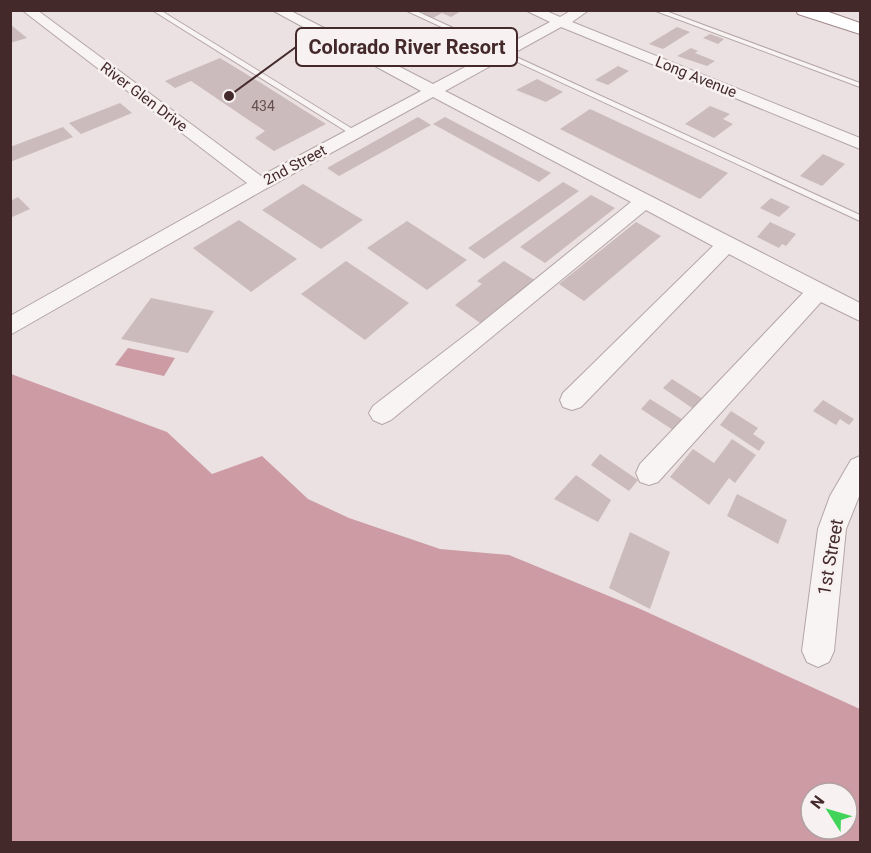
<svg xmlns="http://www.w3.org/2000/svg" width="871" height="853" viewBox="0 0 871 853" font-family="Roboto,sans-serif">
  <style>
    .water { fill: #cc9ba3; fill-rule: evenodd }
    .building { fill: #cbbbbc }
    .lines { fill: none; stroke-linecap: round; stroke-linejoin: round }
    .service-casing { stroke: #b5a6a7; stroke-width: 2 }
    .minor-casing { stroke: #b5a6a7; stroke-width: 2 }
    .trunk-casing { stroke: #a2888a; stroke-width: 2 }
    .service { fill: #f8f4f4; fill-rule: evenodd }
    .minor { fill: #f8f4f4; fill-rule: evenodd }
    .trunk { fill: #fff; fill-rule: evenodd }
    .labels { text-anchor: middle; dominant-baseline: central; stroke-width: 5; stroke-linejoin: round; paint-order: stroke }
    .far-number-label { font-size: 14px; fill: #654e4e }
    .far-street-label { font-size: 15px; fill: #43292a; stroke: #f8f1f2 }
    .street-label { font-size: 18px; fill: #43292a; stroke: #f8f1f2 }
    .leader { fill: none; stroke: #43292a; stroke-width: 2 }
    .callout-dot { fill: #43292a; stroke: #f8f1f2; stroke-width: 2 }
    .callout { fill: #f8f1f2; stroke: #43292a; stroke-width: 2 }
    .callout-label { font-size: 20px; text-anchor: middle; font-weight: bold; fill: #43292a }
  </style>
  <rect width="100%" height="100%" fill="#ebe1e2"/>
  <g class="water">
    <path d="M128,348L175,358L164,376L115,365Z"/>
    <path d="M11,374L167,432L212,474L262,456L308,499L349,518L440,549L509,555L638,608L860,709V842H11ZM811,793H847V829H811Z"/>
  </g>
  <g class="building">
    <path d="M427,10H463L451,17L442,13L433,18L422,13Z"/>
    <path d="M10,24L27,38L10,43Z"/>
    <path d="M395,27L406,32L401,34L405,36L385,46L370,39Z"/>
    <path d="M677,27L690,32L663,49L649,44Z"/>
    <path d="M433,28L448,35L422,47L407,40Z"/>
    <path d="M710,34L724,39L718,44L703,38Z"/>
    <path d="M440,41L468,53L442,67L414,54Z"/>
    <path d="M691,48L698,51L695,53L715,61L707,66L677,56Z"/>
    <path d="M220,58L261,83L326,124L274,151L255,138L265,131L191,81L175,88L165,81Z"/>
    <path d="M618,66L629,71L608,85L595,80Z"/>
    <path d="M537,79L563,92L546,102L516,90Z"/>
    <path d="M120,103L132,113L81,134L69,123Z"/>
    <path d="M710,106L730,114L723,119L733,124L714,138L685,124Z"/>
    <path d="M590,109L728,173L700,199L560,129Z"/>
    <path d="M418,117L431,125L339,176L327,168Z"/>
    <path d="M445,117L551,173L539,182L433,124Z"/>
    <path d="M63,127L73,137L10,162V147Z"/>
    <path d="M823,154L845,164L822,186L800,176Z"/>
    <path d="M563,182L579,191L484,259L468,248Z"/>
    <path d="M303,184L363,220L321,249L262,210Z"/>
    <path d="M591,195L615,208L545,263L520,247Z"/>
    <path d="M18,197L30,209L10,218V201Z"/>
    <path d="M771,198L790,207L779,217L760,208Z"/>
    <path d="M239,220L297,259L251,292L193,248Z"/>
    <path d="M407,221L467,260L427,290L367,248Z"/>
    <path d="M636,222L661,236L584,301L559,284Z"/>
    <path d="M770,222L796,234L786,246L782,244L779,248L757,237Z"/>
    <path d="M346,261L409,303L365,340L301,294Z"/>
    <path d="M504,261L536,281L483,325L455,305L482,284L477,281Z"/>
    <path d="M151,298L214,311L188,353L121,339Z"/>
    <path d="M672,379L703,399L695,410L663,388Z"/>
    <path d="M650,399L685,421L676,432L641,409Z"/>
    <path d="M823,400L854,419L849,425L840,419L836,425L813,411Z"/>
    <path d="M731,411L758,428L753,434L765,442L759,451L720,425Z"/>
    <path d="M732,439L756,455L735,483L729,478L709,505L670,477L693,449L714,463Z"/>
    <path d="M600,454L638,480L629,491L591,465Z"/>
    <path d="M576,475L611,500L598,522L554,499Z"/>
    <path d="M737,494L787,520L778,544L727,516Z"/>
    <path d="M630,532L670,552L650,609L609,588Z"/>
  </g>
  <g class="lines">
    <defs>
      <g id="service">
        <path d="M152,10H160L359,133L352,135Z"/>
        <path d="M405,10H414L860,215V221Z"/>
        <path d="M653,10H663L860,83V87Z"/>
      </g>
      <g id="minor">
        <path d="M22,10H37L261,176L421,91L272,10H289L433,84L550,22L525,10H544L560,17L572,10H589L572,22L860,138V149L561,27L445,91L860,303V321L821,302L658,482L649,485L640,482L636,473L640,464L803,293L729,254L581,407L572,410L563,407L560,400L563,393L713,246L646,210L391,420L382,424L373,420L369,413L373,406L480,324L631,202L433,97L267,188L10,335V316L247,183Z"/>
        <path d="M860,456V494L846,529L834,651L829,662L818,667L807,662L802,651L818,529L830,496L851,460Z"/>
      </g>
      <path id="trunk" d="M796,10H823L860,23V34L798,14Z"/>
    </defs>
    <use href="#service" class="service-casing"/>
    <use href="#minor" class="minor-casing"/>
    <use href="#trunk" class="trunk-casing"/>
    <use href="#service" class="service"/>
    <use href="#minor" class="minor"/>
    <use href="#trunk" class="trunk"/>
  </g>
  <g class="labels">
    <g class="far-number-label">
      <text x="263" y="106">434</text>
    </g>
    <g class="far-street-label">
      <text transform="translate(696 77) rotate(22)">Long Avenue</text>
      <text transform="translate(144 97) rotate(37)">River Glen Drive</text>
      <text transform="translate(295 165) rotate(-28)">2nd Street</text>
    </g>
    <g class="street-label">
      <text transform="translate(830 557) rotate(-80)">1st Street</text>
    </g>
  </g>
  <path class="leader" d="M229 96L296 47"/>
  <circle class="callout-dot" cx="229" cy="96" r="6"/>
  <rect class="callout" x="296" y="28" width="221" height="38" rx="6"/>
  <g class="callout-label">
    <text x="407" y="54">Colorado River Resort</text>
  </g>
  <rect width="871" height="853" fill="none" stroke="#43292a" stroke-width="24"/>
  <g transform="translate(829 811) rotate(307)"><circle r="28" fill="#f8f1f2" stroke="#b0a1a2" stroke-width="1.5"/>
  <path d="M0-4.5L10 22L0 15L-10 22Z" fill="#42d45a"/>
  <text y="-9" font-size="16" font-weight="bold" text-anchor="middle" fill="#43292a">N</text>
  </g>
</svg>
